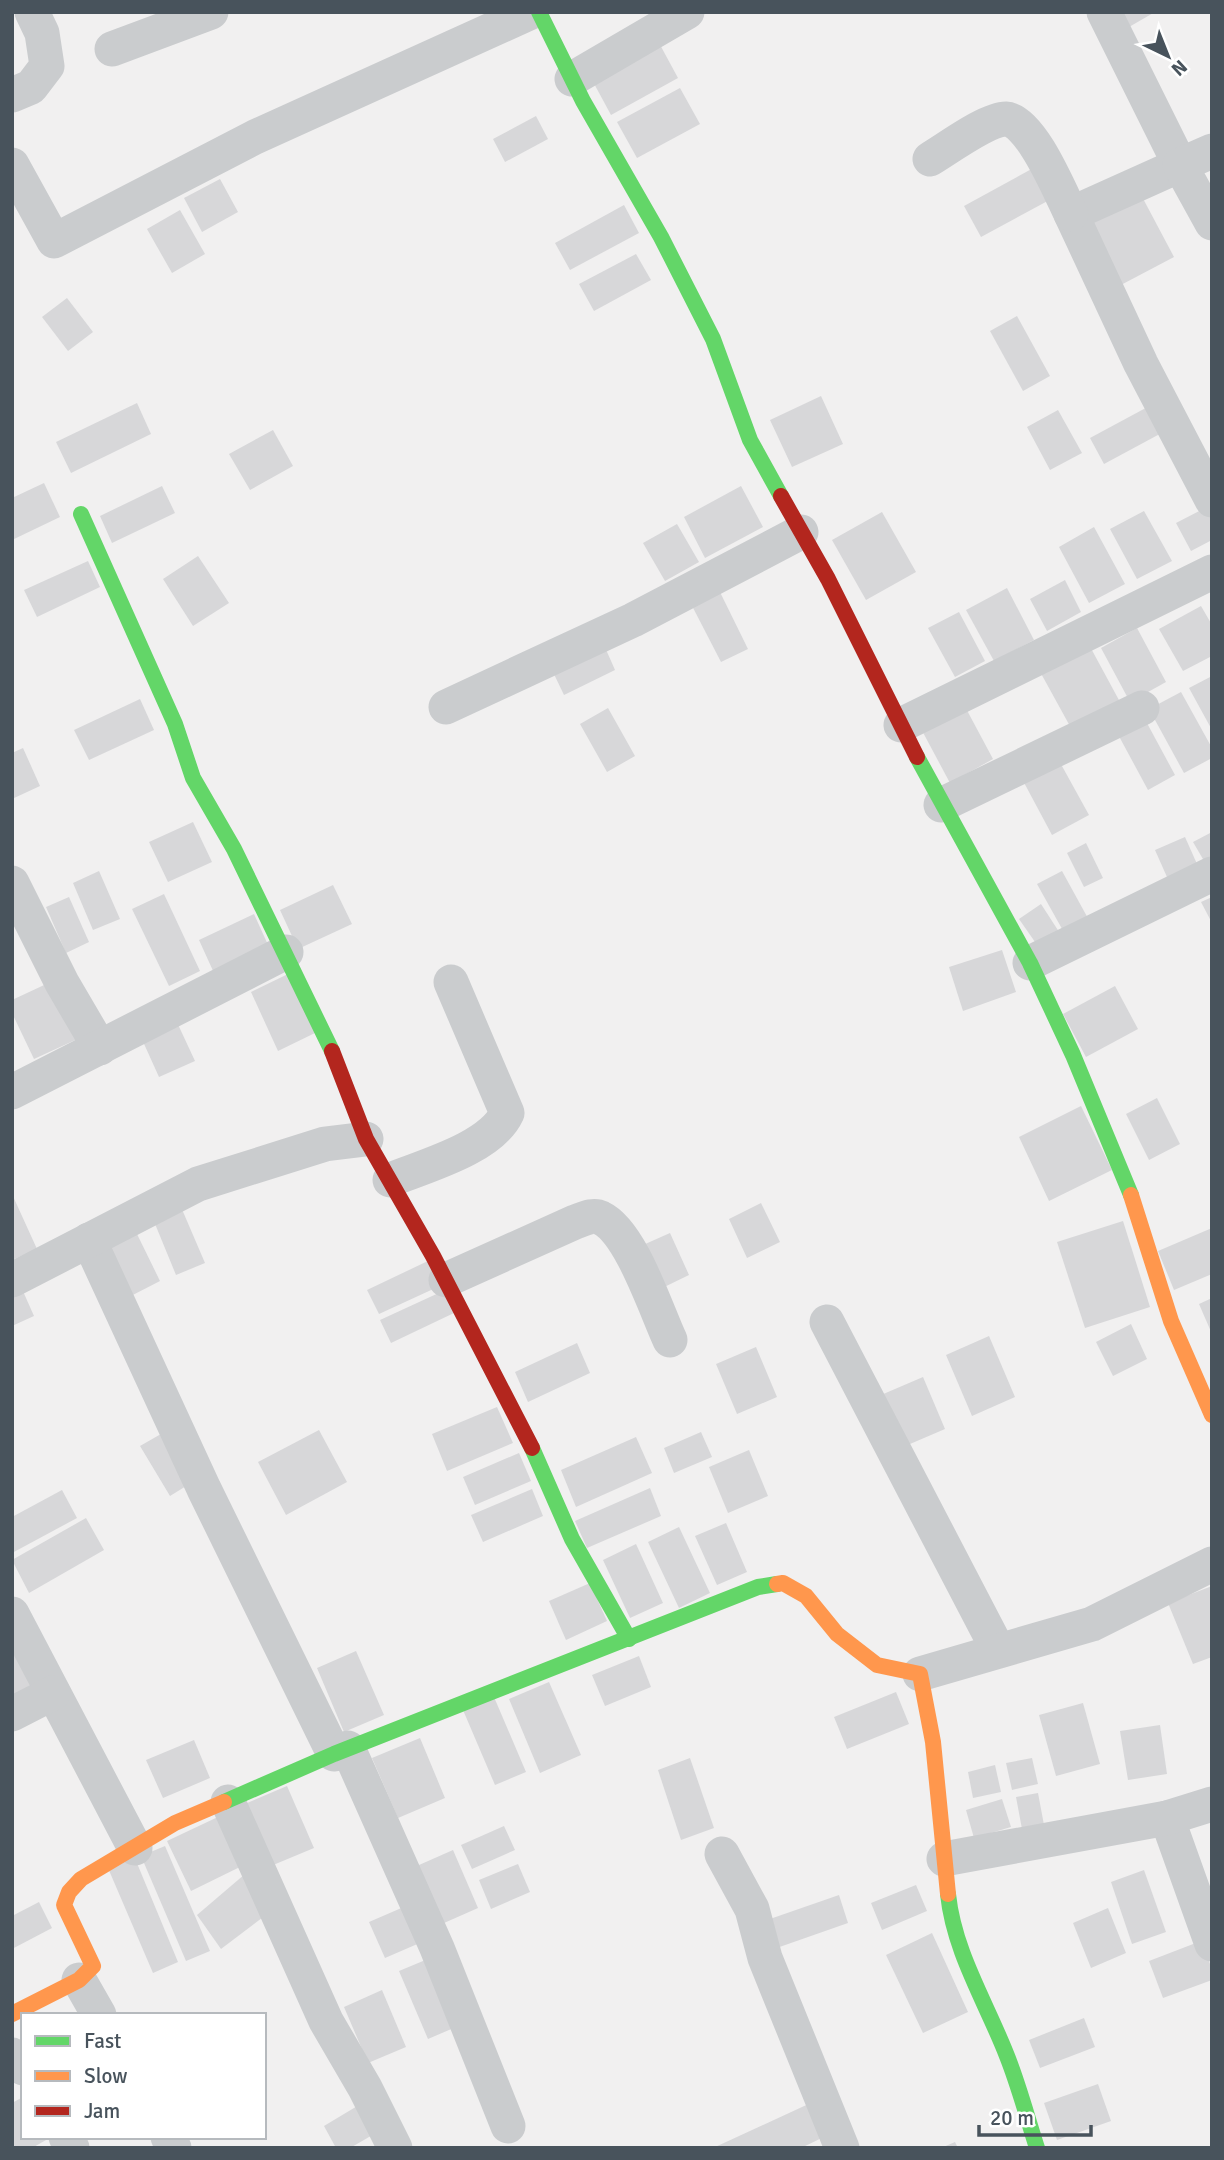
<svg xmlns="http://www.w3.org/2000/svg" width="1224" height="2160" viewBox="0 0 1224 2160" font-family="Signika,sans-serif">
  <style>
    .building { fill: #d7d7d9 }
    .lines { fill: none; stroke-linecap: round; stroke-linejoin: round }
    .street { stroke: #caccce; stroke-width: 35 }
    .fast { stroke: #63d668; stroke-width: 16 }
    .slow { stroke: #ff974d; stroke-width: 16 }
    .jam { stroke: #b3261e; stroke-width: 16 }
  </style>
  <rect width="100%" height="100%" fill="#f1f0f0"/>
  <g class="building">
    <path d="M1120,12H1155L1129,27Z"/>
    <path d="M658,41L678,78L611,115L591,78Z"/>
    <path d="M680,88L700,124L637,158L617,122Z"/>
    <path d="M536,116L548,139L505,162L493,139Z"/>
    <path d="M1037,166L1055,197L981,237L964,206Z"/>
    <path d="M220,179L238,212L202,232L184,198Z"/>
    <path d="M1139,191L1174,257L1119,286L1084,221Z"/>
    <path d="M624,205L639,233L570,270L555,243Z"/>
    <path d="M180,210L205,254L172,273L147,229Z"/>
    <path d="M636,254L651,280L594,311L579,284Z"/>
    <path d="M67,298L93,332L68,351L42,317Z"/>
    <path d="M1017,316L1050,376L1023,391L990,331Z"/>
    <path d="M821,396L843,444L792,467L770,420Z"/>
    <path d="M137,403L151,434L71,473L56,442Z"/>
    <path d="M1155,403L1169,429L1104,464L1090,438Z"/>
    <path d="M1058,410L1082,453L1050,470L1027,427Z"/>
    <path d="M273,430L293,466L250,490L229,454Z"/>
    <path d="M44,483L60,517L12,540V498Z"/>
    <path d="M162,486L175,513L112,543L100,516Z"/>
    <path d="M741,486L763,527L705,558L684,517Z"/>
    <path d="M1207,507L1212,517V540L1191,551L1176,523Z"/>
    <path d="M1144,511L1172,561L1137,579L1110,529Z"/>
    <path d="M882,512L916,572L866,600L832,540Z"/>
    <path d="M677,524L699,562L665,581L643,543Z"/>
    <path d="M1094,527L1125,584L1089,603L1059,547Z"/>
    <path d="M198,556L229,603L193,626L163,579Z"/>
    <path d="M88,561L100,587L37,617L24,590Z"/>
    <path d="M1065,580L1081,612L1047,631L1030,599Z"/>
    <path d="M717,586L748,649L721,662L689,600Z"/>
    <path d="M1007,588L1034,640L994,661L966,610Z"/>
    <path d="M1201,606L1212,625V656L1183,671L1159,629Z"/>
    <path d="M959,612L985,661L955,677L928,628Z"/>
    <path d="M1137,628L1166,682L1130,702L1101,648Z"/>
    <path d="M1087,641L1120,702L1071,728L1038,668Z"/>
    <path d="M604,645L615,670L564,695L552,670Z"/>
    <path d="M1212,676V730L1189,688Z"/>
    <path d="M1181,692L1212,748V758L1184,773L1149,709Z"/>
    <path d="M140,699L154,730L89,760L74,730Z"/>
    <path d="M962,701L993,759L950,783L919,725Z"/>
    <path d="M608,708L635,756L607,772L580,724Z"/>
    <path d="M1141,712L1175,775L1148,790L1114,727Z"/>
    <path d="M23,748L40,786L12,799V753Z"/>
    <path d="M1057,757L1089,815L1052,835L1021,777Z"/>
    <path d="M193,822L212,862L168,882L149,842Z"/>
    <path d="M1212,832V864L1207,866L1193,842Z"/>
    <path d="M1185,837L1201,873L1171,886L1155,850Z"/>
    <path d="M1086,843L1103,878L1084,887L1067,853Z"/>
    <path d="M99,871L120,919L93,930L73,883Z"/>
    <path d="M1062,871L1090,922L1066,936L1037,884Z"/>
    <path d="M333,885L352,924L298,949L280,910Z"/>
    <path d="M164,894L200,971L169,986L132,909Z"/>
    <path d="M69,897L89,942L66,953L46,907Z"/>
    <path d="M1212,897V923L1201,902Z"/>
    <path d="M1041,904L1063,938L1042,952L1019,919Z"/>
    <path d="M254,914L269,947L214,973L199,940Z"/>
    <path d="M1002,950L1016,992L963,1011L949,967Z"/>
    <path d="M288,974L315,1033L278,1051L251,992Z"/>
    <path d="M57,979L84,1036L34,1059L12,1013V1000Z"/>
    <path d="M1115,986L1138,1029L1086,1057L1063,1014Z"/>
    <path d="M175,1018L195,1061L159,1077L140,1035Z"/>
    <path d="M1157,1098L1180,1144L1149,1160L1126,1114Z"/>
    <path d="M1081,1106L1112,1170L1049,1201L1019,1137Z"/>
    <path d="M12,1194L37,1249L12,1260Z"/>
    <path d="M761,1203L780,1242L747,1258L729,1219Z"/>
    <path d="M181,1207L205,1263L176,1275L153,1219Z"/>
    <path d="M1123,1221L1150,1307L1085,1328L1057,1242Z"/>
    <path d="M1212,1228V1274L1174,1290L1158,1251Z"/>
    <path d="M670,1233L689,1275L654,1292L634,1249Z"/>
    <path d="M137,1234L160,1281L127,1298L104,1251Z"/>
    <path d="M430,1260L442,1285L379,1314L367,1290Z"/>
    <path d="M22,1289L34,1316L12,1326V1294Z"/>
    <path d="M443,1291L454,1313L391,1343L380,1320Z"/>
    <path d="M1212,1298V1334L1199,1304Z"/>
    <path d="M1131,1324L1147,1359L1113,1376L1096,1342Z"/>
    <path d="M989,1336L1015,1397L972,1416L946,1355Z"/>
    <path d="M577,1343L590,1373L528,1402L515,1372Z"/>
    <path d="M756,1347L777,1397L737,1414L716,1364Z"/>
    <path d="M923,1377L945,1429L903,1447L881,1395Z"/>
    <path d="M497,1407L513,1443L447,1471L432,1434Z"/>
    <path d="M319,1430L347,1482L286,1515L258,1462Z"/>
    <path d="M701,1432L712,1457L674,1473L664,1448Z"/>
    <path d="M161,1434L191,1483L170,1496L140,1446Z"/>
    <path d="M636,1437L652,1473L576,1507L561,1470Z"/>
    <path d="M749,1450L768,1496L728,1513L709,1467Z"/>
    <path d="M519,1453L531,1481L475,1505L463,1477Z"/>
    <path d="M650,1488L661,1516L587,1548L575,1521Z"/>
    <path d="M532,1489L543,1516L483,1542L471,1515Z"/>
    <path d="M62,1490L77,1518L12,1553V1517Z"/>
    <path d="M86,1518L104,1550L29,1593L12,1560Z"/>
    <path d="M726,1523L747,1572L717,1585L695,1536Z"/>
    <path d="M679,1527L710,1593L679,1608L648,1542Z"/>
    <path d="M636,1544L663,1603L630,1618L603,1560Z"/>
    <path d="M590,1583L607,1621L566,1640L549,1601Z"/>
    <path d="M1212,1586V1657L1193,1664L1168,1603Z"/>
    <path d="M356,1651L384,1715L344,1732L317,1668Z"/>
    <path d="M21,1652L38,1684L12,1698V1657Z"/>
    <path d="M639,1656L651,1687L605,1706L592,1675Z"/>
    <path d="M549,1682L581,1755L540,1773L509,1699Z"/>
    <path d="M896,1692L909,1724L847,1749L834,1717Z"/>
    <path d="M494,1697L526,1772L495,1785L463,1710Z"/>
    <path d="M1083,1703L1100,1764L1056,1776L1039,1715Z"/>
    <path d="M1160,1725L1167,1774L1128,1780L1120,1731Z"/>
    <path d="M420,1738L445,1798L398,1818L372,1758Z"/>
    <path d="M194,1740L210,1778L163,1798L146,1760Z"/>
    <path d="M690,1758L714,1828L681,1840L658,1770Z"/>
    <path d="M1032,1758L1038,1784L1012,1790L1006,1763Z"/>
    <path d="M995,1765L1001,1792L973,1798L968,1772Z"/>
    <path d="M287,1786L314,1848L266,1868L240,1806Z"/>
    <path d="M1038,1793L1044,1825L1022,1829L1016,1797Z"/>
    <path d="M1002,1799L1011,1827L974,1838L966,1810Z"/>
    <path d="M220,1816L244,1865L191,1891L167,1841Z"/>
    <path d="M504,1826L515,1850L472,1869L461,1845Z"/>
    <path d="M165,1846L210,1951L186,1961L141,1856Z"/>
    <path d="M453,1850L478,1908L435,1927L410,1869Z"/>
    <path d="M134,1856L178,1962L153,1973L108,1868Z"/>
    <path d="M518,1864L530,1892L491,1909L479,1880Z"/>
    <path d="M1144,1870L1166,1932L1132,1944L1111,1882Z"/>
    <path d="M245,1874L271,1911L221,1949L197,1915Z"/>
    <path d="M916,1885L927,1911L882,1930L871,1903Z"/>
    <path d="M839,1895L848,1923L771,1950L761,1922Z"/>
    <path d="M39,1902L52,1928L12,1949V1916Z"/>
    <path d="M406,1906L422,1942L385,1958L369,1922Z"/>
    <path d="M1108,1908L1126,1953L1091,1968L1073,1923Z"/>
    <path d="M932,1933L968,2012L923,2033L886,1955Z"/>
    <path d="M1201,1941L1212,1969V1980L1163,1998L1149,1961Z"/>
    <path d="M435,1956L463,2024L428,2039L399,1971Z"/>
    <path d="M382,1990L406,2047L368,2063L344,2007Z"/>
    <path d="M1084,2018L1095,2047L1040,2068L1029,2040Z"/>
    <path d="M1098,2084L1111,2121L1057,2140L1044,2103Z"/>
    <path d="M23,2097V2137H45L46,2140L32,2148H12V2103Z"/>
    <path d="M815,2101L830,2134L801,2148H713Z"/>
    <path d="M359,2105L376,2133L350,2148H336L324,2126Z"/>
    <path d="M955,2142L958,2148H941Z"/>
  </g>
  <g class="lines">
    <g class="street">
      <path d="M1104,12L1180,165L1071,214L1141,364L1212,500"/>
      <path d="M112,49L211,12"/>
      <path d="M572,79L687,12"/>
      <path d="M12,95L31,87L47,66L42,33L32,12"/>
      <path d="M1212,151L1180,165L1212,223"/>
      <path d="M930,159C947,149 987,119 1006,119C1031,120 1061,194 1071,214"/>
      <path d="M12,165L54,241L255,137L531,12"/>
      <path d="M446,707L633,620L801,532"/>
      <path d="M901,725L1212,572"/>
      <path d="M941,805L1142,708"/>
      <path d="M12,883L62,983L100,1048"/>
      <path d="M1030,963L1212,874"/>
      <path d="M12,1092L286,952"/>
      <path d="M390,1180C425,1166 491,1148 507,1113L451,982"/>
      <path d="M89,1240L204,1489L334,1754"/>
      <path d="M12,1280L198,1184L325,1144L366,1139"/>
      <path d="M446,1280L575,1222C584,1219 593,1214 601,1218C631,1232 656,1310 670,1340"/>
      <path d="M827,1322L998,1650"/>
      <path d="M12,1614L135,1848"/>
      <path d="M920,1674L1092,1624L1212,1564"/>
      <path d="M12,1714L53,1693"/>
      <path d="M348,1748L437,1948L508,2126"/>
      <path d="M228,1802L326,2021L365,2088L395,2148"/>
      <path d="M1167,1818L1212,1944"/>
      <path d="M722,1854L752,1909L765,1958L842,2148"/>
      <path d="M944,1859L1167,1818L1212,1804"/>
      <path d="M79,1980L99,2015"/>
      <path d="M12,2055L23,2068"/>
      <path d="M66,2137L72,2148"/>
      <path d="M168,2137L174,2148"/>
    </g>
    <g class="fast">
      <path d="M539,12L583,101L661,237L713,339L750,440L781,496"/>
      <path d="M81,514L175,724L193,778L234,849L332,1051"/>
      <path d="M917,757L1030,963L1073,1055L1131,1195"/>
      <path d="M532,1448L572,1539L629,1639"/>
      <path d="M224,1802L334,1754L758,1587L777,1584"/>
      <path d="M948,1894C954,1952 986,2002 1007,2056C1019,2086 1027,2117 1037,2148"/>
    </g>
    <g class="slow">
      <path d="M1131,1195L1171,1321L1212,1415"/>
      <path d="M777,1584L783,1583L806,1596L837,1634L877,1665L920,1674L933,1742L948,1894"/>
      <path d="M12,2014L79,1980L93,1966L64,1905L69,1892L81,1879L175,1823L224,1802"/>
    </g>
    <g class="jam">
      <path d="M781,496L828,579L917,757"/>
      <path d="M332,1051L366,1139L433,1256L532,1448"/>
    </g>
  </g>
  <rect width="1224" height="2160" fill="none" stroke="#48535c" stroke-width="28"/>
  <rect x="21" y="2013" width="245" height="126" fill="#ffffff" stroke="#b6babe" stroke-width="2"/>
  <rect x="35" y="2036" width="35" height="10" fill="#63d668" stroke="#b6babe" stroke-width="2"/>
  <text x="84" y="2048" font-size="21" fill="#48535c">Fast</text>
  <rect x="35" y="2071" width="35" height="10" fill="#ff974d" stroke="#b6babe" stroke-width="2"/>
  <text x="84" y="2083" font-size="21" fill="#48535c">Slow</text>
  <rect x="35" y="2106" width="35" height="10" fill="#b3261e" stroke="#b6babe" stroke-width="2"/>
  <text x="84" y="2118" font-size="21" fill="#48535c">Jam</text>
  <g transform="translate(1168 56) rotate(137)" stroke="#ffffff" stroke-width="5" paint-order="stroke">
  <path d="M0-5L12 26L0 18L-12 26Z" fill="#48535c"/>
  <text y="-10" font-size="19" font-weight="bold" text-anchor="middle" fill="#48535c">N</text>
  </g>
  <path d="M979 2125v10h112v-10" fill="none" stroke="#48535c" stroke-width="3.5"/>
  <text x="990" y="2125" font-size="21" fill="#48535c" stroke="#ffffff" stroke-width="5" paint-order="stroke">20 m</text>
</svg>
